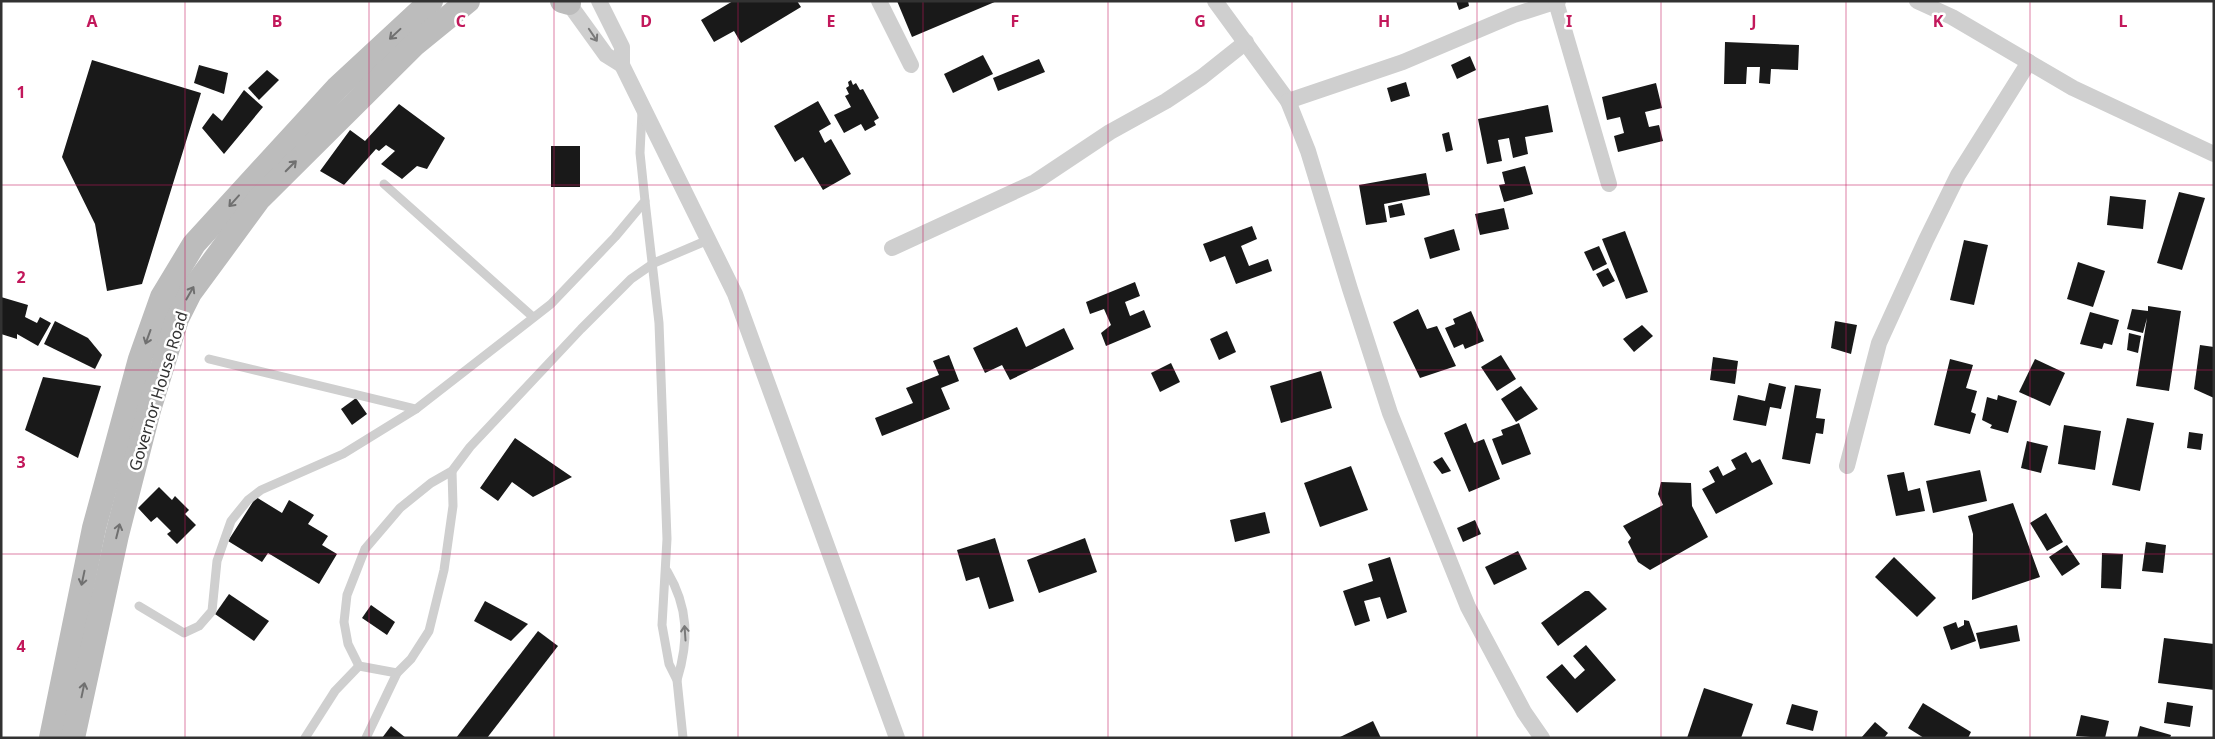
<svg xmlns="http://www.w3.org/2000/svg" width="2215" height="739" viewBox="0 0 2215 739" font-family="'Noto Sans',sans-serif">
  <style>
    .building { fill: #191919 }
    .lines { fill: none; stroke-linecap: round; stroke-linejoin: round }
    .lane { stroke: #cfcfcf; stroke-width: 9 }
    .street { stroke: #cfcfcf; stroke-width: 16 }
    .secondary { stroke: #bcbcbc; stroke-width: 24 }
    .oneway { stroke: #707070 }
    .oneway2 { stroke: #797979 }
    .grid { fill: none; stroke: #c2185b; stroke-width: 1; stroke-opacity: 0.55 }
    .labels { text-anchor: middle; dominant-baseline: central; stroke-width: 5; stroke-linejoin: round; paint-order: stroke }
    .street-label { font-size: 16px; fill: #323232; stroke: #fff }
    .grid-label { font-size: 16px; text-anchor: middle; font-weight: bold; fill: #c2185b; stroke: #fff; stroke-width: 5; stroke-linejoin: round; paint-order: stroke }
  </style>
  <rect width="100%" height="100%" fill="#fff"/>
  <g class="building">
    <path d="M733,1H797L801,7L741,43L734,31L714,42L701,20Z"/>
    <path d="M897,1H997L912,37Z"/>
    <path d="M1456,1H1468L1469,6L1459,10Z"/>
    <path d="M1725,42L1799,45L1798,70L1771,69L1770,84L1759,83L1760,67H1747L1746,84H1724Z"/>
    <path d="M983,55L993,74L953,93L944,74Z"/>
    <path d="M1470,56L1476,70L1457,79L1451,65Z"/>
    <path d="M1039,59L1045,72L998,91L993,78Z"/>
    <path d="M92,60L201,93L142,284L107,291L95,224L62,157Z"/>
    <path d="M199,65L228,73L224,94L194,83Z"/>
    <path d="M267,70L279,80L259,100L248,88Z"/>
    <path d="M851,80L853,85L856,83L860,90L863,89L879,118L874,121L876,125L865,131L861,124L844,133L834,115L851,107L845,96L849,94L846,88L849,86L848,82Z"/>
    <path d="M1406,82L1410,96L1391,102L1387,88Z"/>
    <path d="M1656,83L1662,108L1645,112L1649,127L1659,125L1663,141L1618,152L1614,136L1624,133L1620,117L1607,120L1602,97Z"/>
    <path d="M244,90L263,107L224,154L202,128L213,113L222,121Z"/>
    <path d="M818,101L831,124L819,131L825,143L831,139L851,174L823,190L803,157L795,162L774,126Z"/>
    <path d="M399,104L445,138L427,169L417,166L402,179L381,164L395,151L386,145L379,151L376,149L344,185L320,171L350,130L365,141Z"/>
    <path d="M1548,105L1553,132L1525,137L1528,154L1513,158L1509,138L1498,140L1502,161L1487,164L1478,119Z"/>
    <path d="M1449,132L1453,150L1446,152L1442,134Z"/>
    <rect x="551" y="146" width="29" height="41"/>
    <path d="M1525,166L1533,194L1504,202L1499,185L1505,184L1502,172Z"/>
    <path d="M1426,173L1430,195L1384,204L1387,222L1366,225L1359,185Z"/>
    <path d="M2179,192L2205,198L2182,270L2157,263Z"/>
    <path d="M2110,196L2146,200L2143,229L2107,225Z"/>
    <path d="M1402,203L1405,215L1390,218L1388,206Z"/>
    <path d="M1504,208L1509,229L1480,235L1475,214Z"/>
    <path d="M1252,226L1257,239L1241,246L1249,266L1268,259L1272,271L1236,284L1225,256L1210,262L1203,244Z"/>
    <path d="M1454,229L1460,250L1430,259L1424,238Z"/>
    <path d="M1625,231L1648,292L1626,299L1602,239Z"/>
    <path d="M1964,240L1988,245L1974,305L1950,300Z"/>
    <path d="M1599,246L1607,264L1593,271L1584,252Z"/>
    <path d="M2078,262L2105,271L2093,307L2067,299Z"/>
    <path d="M1608,268L1615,281L1603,287L1596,274Z"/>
    <path d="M1135,282L1140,296L1125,302L1130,316L1144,310L1151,327L1106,346L1101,333L1111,325L1104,309L1090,314L1086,302Z"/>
    <path d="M1,297L28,305L25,317L37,323L40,317L51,323L38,346L17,334V339L1,334Z"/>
    <path d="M2148,306L2181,311L2169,391L2136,386L2147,318L2143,333L2127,329L2132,309L2148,311Z"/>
    <path d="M1418,309L1427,329L1437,326L1456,366L1420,378L1393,322Z"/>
    <path d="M1471,311L1484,341L1465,349L1463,344L1454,348L1445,328L1455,324L1453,319Z"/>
    <path d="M2090,312L2119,320L2112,345L2104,343L2102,349L2080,344Z"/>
    <path d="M55,321L88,338L102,355L95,369L44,344Z"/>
    <path d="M1835,321L1857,325L1851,354L1831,348Z"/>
    <path d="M1642,325L1653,336L1634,352L1623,339Z"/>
    <path d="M1017,327L1026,347L1064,328L1074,349L1010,380L1002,365L985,373L973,348Z"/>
    <path d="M1227,331L1236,352L1219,360L1210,339Z"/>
    <path d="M2129,333L2141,336L2138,353L2127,350Z"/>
    <path d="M2200,345L2214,347V398L2194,389Z"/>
    <path d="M949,355L959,381L941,388L950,409L882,436L875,418L913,403L906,388L939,375L933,361Z"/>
    <path d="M1501,355L1516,379L1497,391L1481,367Z"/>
    <path d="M1713,357L1738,361L1735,384L1710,380Z"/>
    <path d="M1950,359L1973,365L1966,388L1977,391L1971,412L1976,414L1970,434L1934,425Z"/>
    <path d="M2035,359L2065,373L2050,406L2019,392Z"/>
    <path d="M1171,363L1180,382L1160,392L1151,373Z"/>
    <path d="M1321,371L1332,408L1281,423L1270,386Z"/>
    <path d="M43,377L101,386L78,458L25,430Z"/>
    <path d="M1769,383L1786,387L1781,409L1770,407L1766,426L1733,420L1738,395L1765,401Z"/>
    <path d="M1795,385L1821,389L1816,418L1825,419L1823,434L1816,433L1810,464L1782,459Z"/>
    <path d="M1521,386L1538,409L1516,422L1501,399Z"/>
    <path d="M1998,395L2017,401L2008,433L1990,428L1992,425L1982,420L1987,397L1997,400Z"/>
    <path d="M356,398L367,414L352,425L341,409Z"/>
    <path d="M2127,418L2154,423L2140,491L2112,485Z"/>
    <path d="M1466,423L1474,443L1484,439L1500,479L1469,492L1444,433Z"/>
    <path d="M1519,423L1531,454L1502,465L1492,439L1503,435L1501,430Z"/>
    <path d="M2064,425L2101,431L2095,470L2058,464Z"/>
    <path d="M2189,432L2203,434L2201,450L2187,448Z"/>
    <path d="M515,438L572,477L533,497L512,482L498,501L480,488Z"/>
    <path d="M2027,441L2048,446L2041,473L2021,468Z"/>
    <path d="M1746,452L1752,463L1760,459L1773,484L1716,514L1702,489L1715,482L1709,471L1718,466L1723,476L1736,469L1731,460Z"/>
    <path d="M1442,457L1451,471L1442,474L1433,462Z"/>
    <path d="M1351,466L1368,510L1320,527L1304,483Z"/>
    <path d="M1980,470L1987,501L1933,513L1926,481Z"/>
    <path d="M1904,472L1908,491L1920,488L1925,511L1896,516L1887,475Z"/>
    <path d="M1661,482L1691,483L1692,506L1708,537L1650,570L1638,562L1628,542L1631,538L1623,526L1663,505L1658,494Z"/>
    <path d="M159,487L172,500L175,496L189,510L185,514L196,525L177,544L167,534L171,531L157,517L151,522L138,508Z"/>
    <path d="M256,497L282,513L289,500L314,515L308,524L328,536L322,545L337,554L319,584L268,553L262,562L228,541Z"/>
    <path d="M2013,503L2040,577L1972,600L1973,534L1968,516Z"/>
    <path d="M1265,512L1270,533L1235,542L1230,520Z"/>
    <path d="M2046,513L2063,542L2047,551L2030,523Z"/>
    <path d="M1475,520L1481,534L1463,542L1457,528Z"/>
    <path d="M995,538L1014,601L989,609L979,577L966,581L957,550Z"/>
    <path d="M1085,538L1097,572L1039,593L1027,560Z"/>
    <path d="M2146,542L2166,545L2163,573L2142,571Z"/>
    <path d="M2067,545L2080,564L2062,576L2049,557Z"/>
    <path d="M1518,551L1527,569L1494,585L1485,567Z"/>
    <path d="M2102,553L2123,554L2121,589L2101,588Z"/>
    <path d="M1390,557L1407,612L1387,619L1380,597L1364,601L1370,621L1355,626L1343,591L1373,581L1368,564Z"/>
    <path d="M1894,557L1936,598L1917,617L1875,577Z"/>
    <path d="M1585,591H1589L1607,609L1558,646L1541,623Z"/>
    <path d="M229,594L269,621L254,641L215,614Z"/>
    <path d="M485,601L528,624L511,641L474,621Z"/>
    <path d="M371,605L395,622L387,635L362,618Z"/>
    <path d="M1964,620L1969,621L1976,641L1951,650L1943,627L1956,622L1958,628L1964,625Z"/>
    <path d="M2017,625L2020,641L1980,649L1976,633Z"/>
    <path d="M538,631L558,646L487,738H456Z"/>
    <path d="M2164,638L2214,644V690L2158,683Z"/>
    <path d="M1586,645L1616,680L1577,713L1546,677L1562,664L1575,679L1585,670L1573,656Z"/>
    <path d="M1704,688L1753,704L1741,738H1687Z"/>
    <path d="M2167,702L2193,706L2190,727L2164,723Z"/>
    <path d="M1923,703L1971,732L1968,738H1924L1908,728Z"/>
    <path d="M1792,704L1818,711L1813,731L1786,724Z"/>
    <path d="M2081,715L2109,721L2105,738L2076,736Z"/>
    <path d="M1373,721L1381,738H1338Z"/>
    <path d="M1875,722L1888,733L1884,738H1861Z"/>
    <path d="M391,726L406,738H382Z"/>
    <path d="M2140,726L2171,735L2170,738H2137Z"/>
  </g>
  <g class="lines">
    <g class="lane">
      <path d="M384,184L533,317"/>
      <path d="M645,201L659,323L667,539L662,625L669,664L677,680L683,738"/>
      <path d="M209,359L416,409"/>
      <path d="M667,571C689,608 689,641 677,680"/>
      <path d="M139,606L184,633L199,626L212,611L217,561L231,521L248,500L261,490L343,454L416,409L551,304L615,237L645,201L640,153L642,112"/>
      <path d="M397,673L359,666L348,644L344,622L347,595L365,549L400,508L431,483L452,471L470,447L581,329L631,279L654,263L708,240"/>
      <path d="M305,738L335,691L359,666"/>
      <path d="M366,738L397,673L411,659L429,631L444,570L453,506L452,471"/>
    </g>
    <g class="street">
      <path d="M567,1L606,55L622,65"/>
      <path d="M599,1L622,47V65L735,294L897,738"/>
      <path d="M879,1L911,65"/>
      <path d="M1215,1L1288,101L1403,62L1514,15L1558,1"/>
      <path d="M1917,1L1952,17L2073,88L2214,154"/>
      <path d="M1556,2L1609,184"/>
      <path d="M1288,101L1308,151L1350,289L1390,413L1468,607L1524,712L1542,738"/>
      <path d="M892,248L1035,182L1110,132L1166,101L1202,77L1246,42"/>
      <path d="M1847,466L1879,343L1926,240L1958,175L2029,62"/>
    </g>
    <g class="secondary">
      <path d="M562,1L569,3"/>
      <path d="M51,738L94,528L140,359L162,297L194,244L337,88L431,1"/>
      <path d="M73,738L117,535L149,410L177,319L190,293L259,199L414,45L468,1"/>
    </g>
  </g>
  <defs><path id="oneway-shaft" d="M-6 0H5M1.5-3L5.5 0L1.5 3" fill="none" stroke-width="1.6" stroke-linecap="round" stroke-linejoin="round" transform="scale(1.25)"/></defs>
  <g class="oneway">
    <use href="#oneway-shaft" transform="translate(395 34) rotate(137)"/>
    <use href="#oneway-shaft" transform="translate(291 166) rotate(-45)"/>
    <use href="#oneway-shaft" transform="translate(234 201) rotate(132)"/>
    <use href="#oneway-shaft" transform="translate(190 293) rotate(-60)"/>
    <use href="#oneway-shaft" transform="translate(148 337) rotate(110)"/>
    <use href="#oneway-shaft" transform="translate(118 531) rotate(-76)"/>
    <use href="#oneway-shaft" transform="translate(83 578) rotate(102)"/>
    <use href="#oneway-shaft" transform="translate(83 690) rotate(-78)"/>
  </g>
  <g class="oneway2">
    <use href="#oneway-shaft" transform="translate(593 35) rotate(56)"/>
    <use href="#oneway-shaft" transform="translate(685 633) rotate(-94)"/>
  </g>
  <path class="grid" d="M185,1V738M369,1V738M554,1V738M738,1V738M923,1V738M1108,1V738M1292,1V738M1477,1V738M1661,1V738M1846,1V738M2030,1V738M1,185H2214M1,370H2214M1,554H2214"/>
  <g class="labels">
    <g class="street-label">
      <text transform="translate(158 391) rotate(-73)">Governor House Road</text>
    </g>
  </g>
  <g class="grid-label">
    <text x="92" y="27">A</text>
    <text x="277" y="27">B</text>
    <text x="461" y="27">C</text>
    <text x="646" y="27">D</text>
    <text x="831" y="27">E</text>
    <text x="1015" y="27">F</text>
    <text x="1200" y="27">G</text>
    <text x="1384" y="27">H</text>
    <text x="1569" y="27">I</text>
    <text x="1754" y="27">J</text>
    <text x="1938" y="27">K</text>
    <text x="2123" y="27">L</text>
    <text x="21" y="98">1</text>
    <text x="21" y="283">2</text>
    <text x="21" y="468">3</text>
    <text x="21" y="652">4</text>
  </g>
  <rect width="2215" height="739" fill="none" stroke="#323232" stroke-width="5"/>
</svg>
